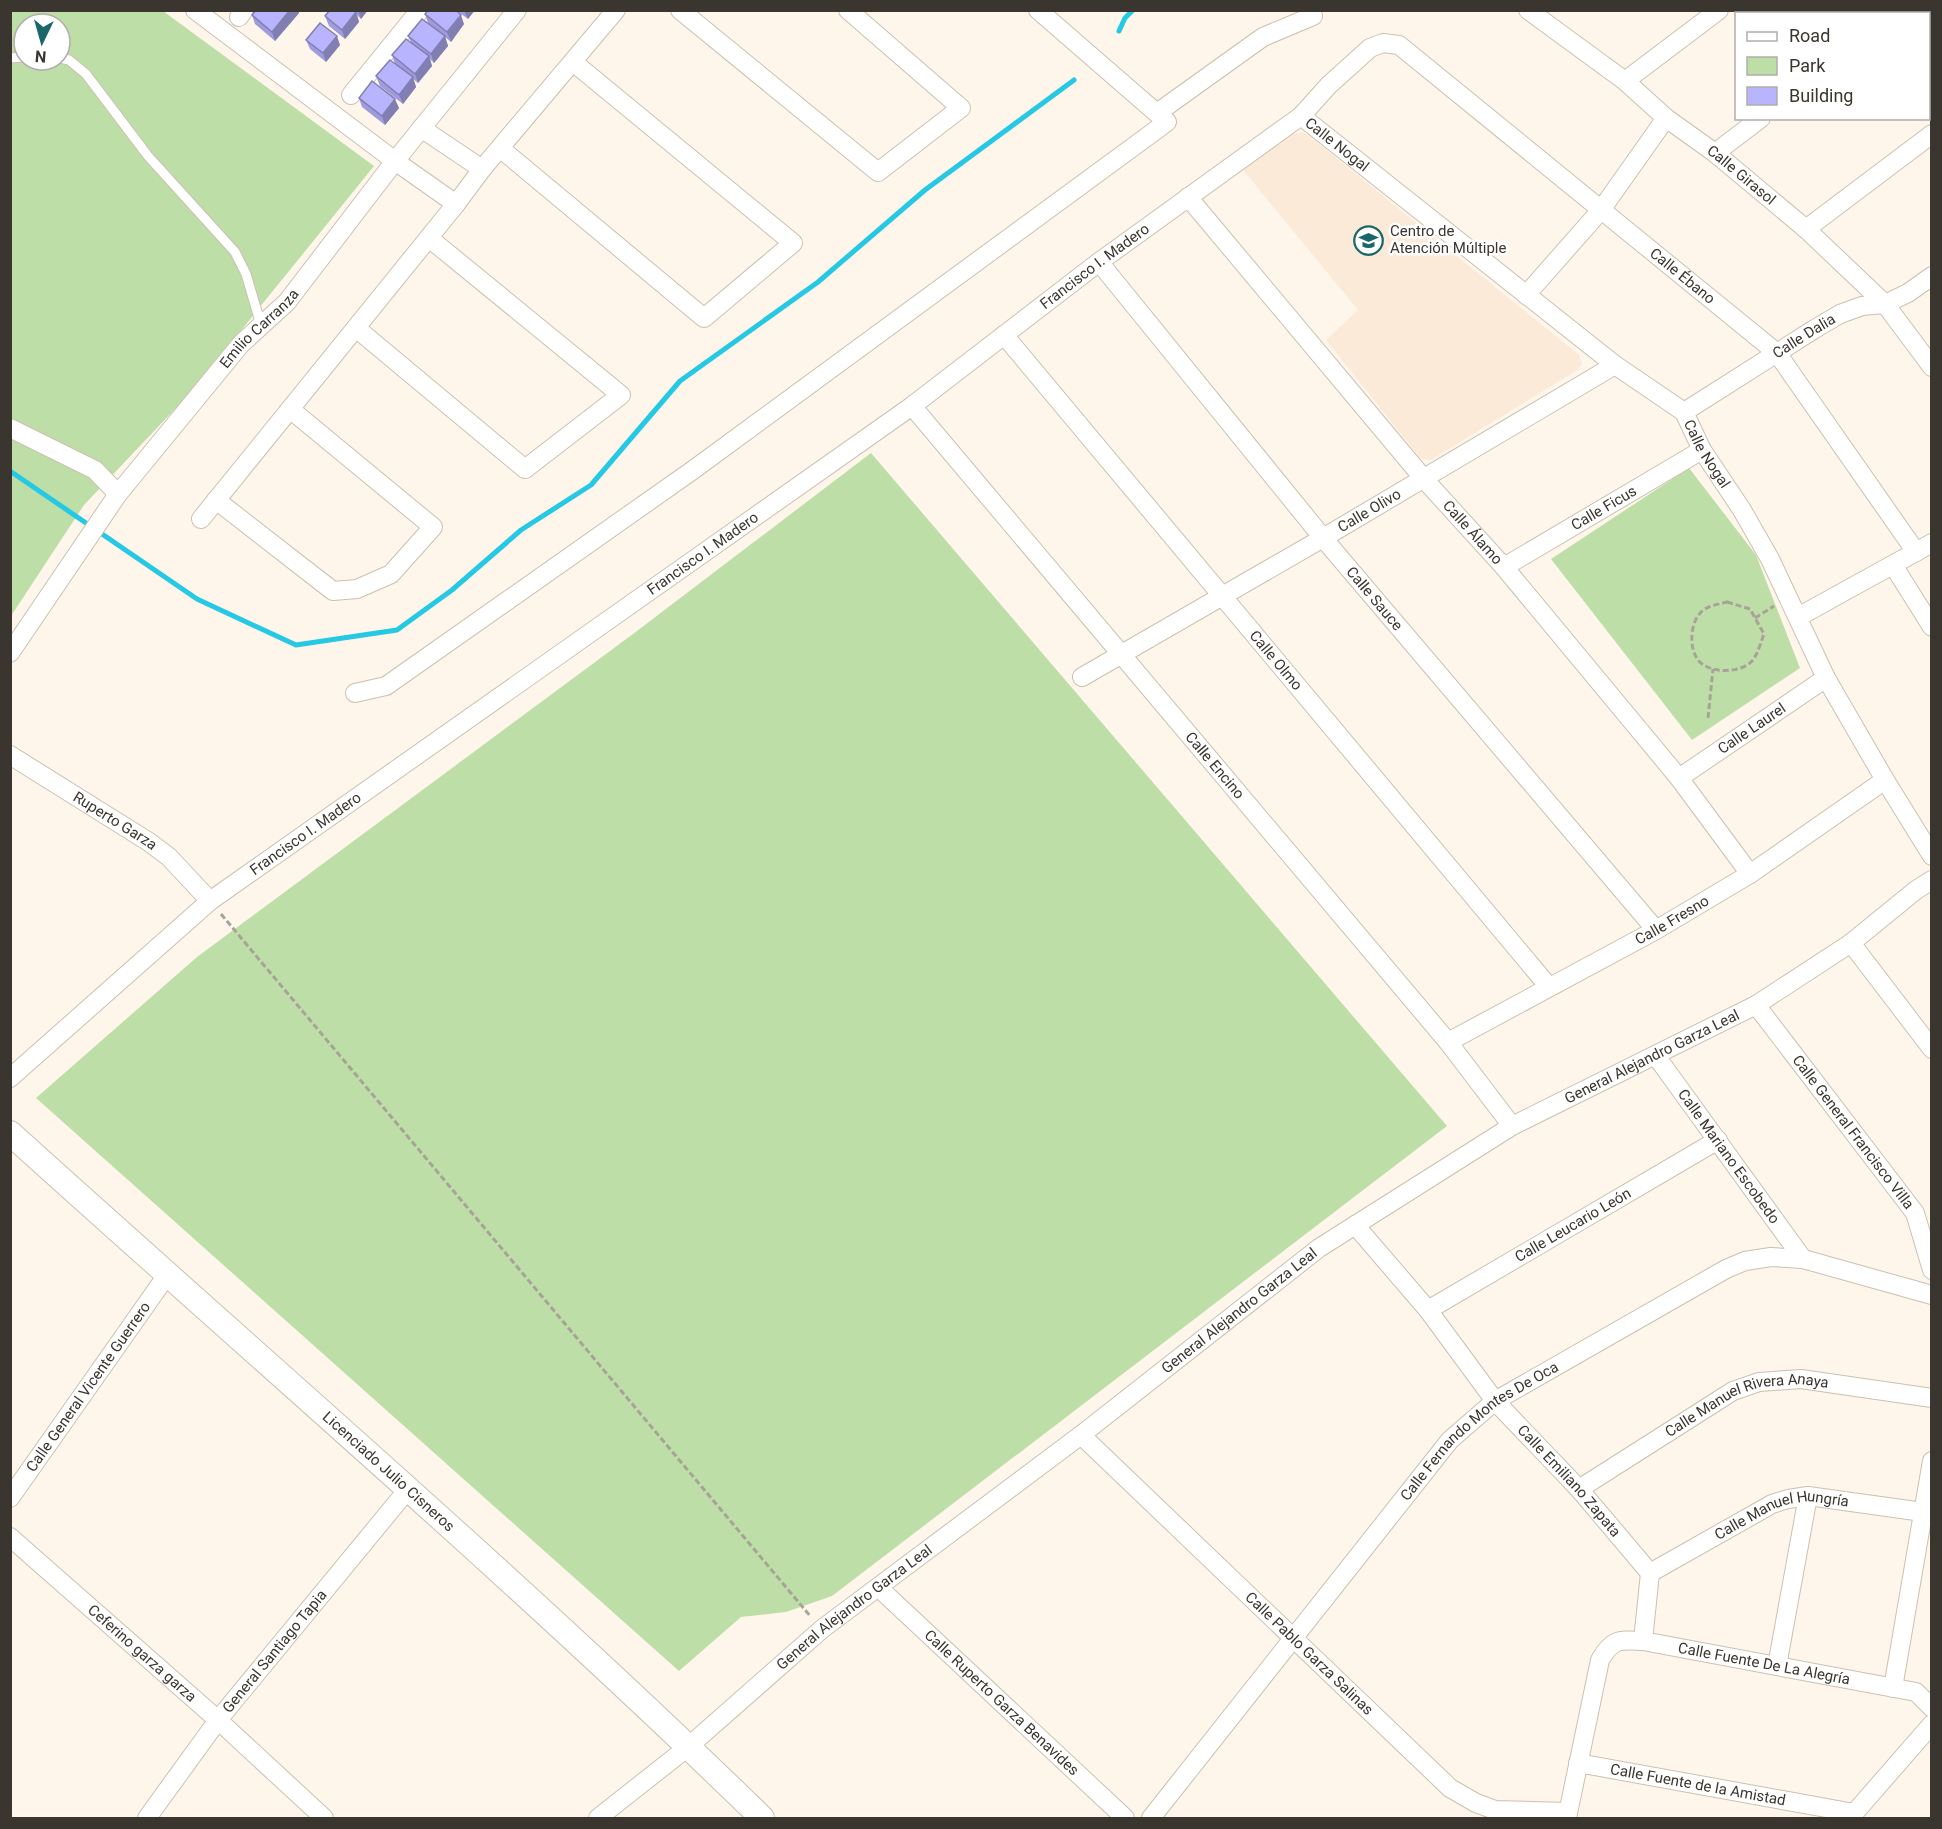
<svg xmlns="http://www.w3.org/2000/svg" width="1942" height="1829" viewBox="0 0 1942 1829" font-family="Roboto,sans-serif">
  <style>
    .education { fill: #fcead9 }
    .green { fill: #bedea8; fill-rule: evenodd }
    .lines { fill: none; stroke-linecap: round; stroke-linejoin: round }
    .stream { stroke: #25c9e3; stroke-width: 5 }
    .service-casing { stroke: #ccc0af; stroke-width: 11 }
    .minor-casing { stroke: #ccc0af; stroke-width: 20 }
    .tertiary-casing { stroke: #ccc0af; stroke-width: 26 }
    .path { stroke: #a8a298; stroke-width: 3; stroke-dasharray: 6 3; stroke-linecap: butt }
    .service { stroke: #fff; stroke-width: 9 }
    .minor { stroke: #fff; stroke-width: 18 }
    .tertiary { stroke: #fff; stroke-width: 24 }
    .wall { fill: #9e9cda }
    .shaded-wall { fill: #817fb2 }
    .building { fill: #b8b5fe; stroke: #817fb2; stroke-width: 1.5 }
    .labels { text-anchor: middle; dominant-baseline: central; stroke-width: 5; stroke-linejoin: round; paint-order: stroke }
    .street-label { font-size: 15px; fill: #3a352e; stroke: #fff }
    .poi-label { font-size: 15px; fill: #3a352e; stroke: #fff; text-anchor: start }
  </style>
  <rect width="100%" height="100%" fill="#fef6eb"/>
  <path class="education" d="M1302,132L1308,135L1579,355L1582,363L1579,369L1431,460L1421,459L1326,340L1358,310L1243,170L1293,134Z"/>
  <g class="green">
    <path d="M11,11H163L374,166L192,391L84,505L11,616ZM24,24H60V60H24Z"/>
    <path d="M871,453L1447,1126L832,1596L786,1612L741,1617L679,1671L36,1098L197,957L633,634Z"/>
    <path d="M1689,468L1756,555L1800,668L1692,740L1551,559Z"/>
  </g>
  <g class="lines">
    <g class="stream">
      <path d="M1119,31L1125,18L1133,10"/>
      <path d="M10,471L197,599L296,645L397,630L452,590L521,530L591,485L680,381L818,282L925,190L1074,80"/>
    </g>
    <defs>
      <g id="service">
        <path d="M10,58L24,57"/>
        <path d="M60,58L69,60L86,74L148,156L235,252L246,274L261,325"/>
      </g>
      <g id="minor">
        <path d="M195,10L395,161L456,204"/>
        <path d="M680,10L878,172L961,108L848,10"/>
        <path id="s1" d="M1528,10L1625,81L1666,118L1715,153L1806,229L1885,304L1932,367"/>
        <path d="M1898,14L1902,10"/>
        <path d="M239,17L244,10"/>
        <path d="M1625,81L1719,10"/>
        <path d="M351,95L420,10"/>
        <path d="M1157,113L1263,37L1313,16"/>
        <path id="s2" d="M1301,116L1615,365L1684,412L1702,450L1742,510L1770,559L1826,678L1885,780L1932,856"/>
        <path d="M421,128L482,169"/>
        <path d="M500,148L704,318L793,243L573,62"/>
        <path d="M1715,153L1761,118"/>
        <path id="s3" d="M1188,197L1424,479L1504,567L1679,778L1750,874"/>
        <path d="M1806,229L1932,134"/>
        <path id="s4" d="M1099,262L1323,538L1656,930"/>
        <path d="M1526,295L1601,210L1666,118"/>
        <path d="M356,328L525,469L621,395L429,238"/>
        <path id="s5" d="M1004,335L1549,987"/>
        <path id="s6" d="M912,406L1448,1042L1512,1126"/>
        <path id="s7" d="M1684,412L1813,330L1840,314L1862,306L1885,304L1908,293L1932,276"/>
        <path d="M10,428L95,470L118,494"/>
        <path d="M216,500L333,591L357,589L391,574L433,527L290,409"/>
        <path d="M201,519L456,204L482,169L616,10"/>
        <path d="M1893,565L1932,627"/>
        <path id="s8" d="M1504,567L1702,450"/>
        <path d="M1798,617L1932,543"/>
        <path id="s9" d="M10,653L118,494L241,344L287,302L395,161L517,10"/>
        <path id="s10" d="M1082,677L1323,538L1615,365"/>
        <path d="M355,693L386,686L693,470L1167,122L1038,10"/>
        <path id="s11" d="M10,755L149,842L169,857L210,901"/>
        <path id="s12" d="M1679,778L1826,678"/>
        <path d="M1851,943L1932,1049"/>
        <path id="s13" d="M1756,1005L1915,1213L1932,1270"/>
        <path id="s14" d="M1448,1042L1656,930L1750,874L1885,780"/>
        <path id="s15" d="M1656,1056L1803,1259"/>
        <path id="s16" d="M10,1078L210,901L912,406L1099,262L1301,116L1329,85L1370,48L1383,43L1399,45L1777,353L1916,552"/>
        <path id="s17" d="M1355,1225L1428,1310L1495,1401L1579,1489L1650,1573L1643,1641"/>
        <path id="s18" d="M1428,1310L1718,1140"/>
        <path id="s19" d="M1081,1435L1450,1788L1476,1803L1495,1810L1567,1812"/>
        <path id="s20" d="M1579,1489L1733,1391L1759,1382L1801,1379L1932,1398"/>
        <path id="s21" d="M10,1498L167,1275"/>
        <path id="s22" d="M10,1537L218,1720L324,1818"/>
        <path id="s23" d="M1650,1573L1772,1504L1788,1499L1808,1496L1923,1512"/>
        <path id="s24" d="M879,1588L1125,1818"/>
        <path d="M1777,1666L1808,1496"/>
        <path d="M1893,1688L1932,1461"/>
        <path id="s25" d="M1578,1763L1854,1813"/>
        <path id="s26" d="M147,1818L218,1720L409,1488"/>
        <path id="s27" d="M598,1818L688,1747L822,1629L1081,1435L1319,1248L1512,1126L1756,1005L1851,943L1916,890L1932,880"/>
        <path id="s28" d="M1151,1818L1450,1440L1495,1401L1726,1269L1745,1261L1771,1257L1803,1259L1932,1295"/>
        <path id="s29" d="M1567,1818L1600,1660C1613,1638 1619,1640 1643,1641L1916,1692L1932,1708"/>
        <path d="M1850,1818L1932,1724"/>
      </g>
      <g id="tertiary">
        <path id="s30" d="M10,1133C262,1361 519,1581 762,1818"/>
      </g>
    </defs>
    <use href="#service" class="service-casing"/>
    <use href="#minor" class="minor-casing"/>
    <use href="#tertiary" class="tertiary-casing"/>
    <g class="path">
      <path d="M1727,602L1750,609L1764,634C1761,642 1758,653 1753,660C1741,674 1709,674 1698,660C1688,647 1690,618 1705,609C1711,605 1720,604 1727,602Z"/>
      <path d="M1755,618L1774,606"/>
      <path d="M1708,718L1713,669"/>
      <path d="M221,914L811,1617"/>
    </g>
    <use href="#service" class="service"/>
    <use href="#minor" class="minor"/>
    <use href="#tertiary" class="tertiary"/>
  </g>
  <g class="wall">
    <path d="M256,10H298L299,13L275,41L255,24L252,15Z"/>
    <path d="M330,10H368L361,19L357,15L359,22L345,39L329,26L325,16Z"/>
    <path d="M456,10H475L468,19Z"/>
    <path d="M425,14L464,24L451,42L445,37L448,46L434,63L430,59L432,66L418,83L413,79L416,87L403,104L380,86L376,76L395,64L392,55L411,42L408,36L428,23Z"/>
    <path d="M306,40L340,45L326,62L310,49Z"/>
    <path d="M359,98L399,108L385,125L362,107Z"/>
  </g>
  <g class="shaded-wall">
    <path d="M290,10H298L299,13L275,41L272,32Z"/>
    <path d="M358,10H368L361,19Z"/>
    <path d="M464,10H475L468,19Z"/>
    <path d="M356,12L359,22L345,39L342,30Z"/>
    <path d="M461,15L464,24L451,42L447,32Z"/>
    <path d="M337,36L340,45L326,62L323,53Z"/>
    <path d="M445,36L448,46L434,63L431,54Z"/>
    <path d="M429,56L432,66L418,83L415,74Z"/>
    <path d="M413,77L416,87L403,104L399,95Z"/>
    <path d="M395,99L399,108L385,125L382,116Z"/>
  </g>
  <g class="building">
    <path d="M256,10H290L272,32L252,15Z"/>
    <path d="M330,10H353L356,12L342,30L325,16Z"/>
    <path d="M428,10H456L461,15L447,32L425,14Z"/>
    <path d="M422,19L445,36L431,54L408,36Z"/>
    <path d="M320,23L337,36L323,53L306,40Z"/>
    <path d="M406,39L429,56L415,74L392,55Z"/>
    <path d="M390,60L413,77L399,95L376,76Z"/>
    <path d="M372,81L395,99L382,116L359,98Z"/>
  </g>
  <defs>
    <symbol id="school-ring" viewBox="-11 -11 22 22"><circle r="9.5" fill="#fff" stroke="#19676b" stroke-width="1.5"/><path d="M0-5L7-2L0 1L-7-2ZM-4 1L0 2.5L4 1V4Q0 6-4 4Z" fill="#19676b"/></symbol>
  </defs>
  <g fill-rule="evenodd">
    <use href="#school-ring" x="1352" y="224" width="33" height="33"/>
  </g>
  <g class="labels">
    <g class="street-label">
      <text stroke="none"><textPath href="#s2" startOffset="46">Calle Nogal</textPath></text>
      <text stroke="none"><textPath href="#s1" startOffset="270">Calle Girasol</textPath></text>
      <text stroke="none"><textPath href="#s16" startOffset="1356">Francisco I. Madero</textPath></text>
      <text stroke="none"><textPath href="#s16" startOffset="2104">Calle Ébano</textPath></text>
      <text stroke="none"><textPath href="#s9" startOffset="410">Emilio Carranza</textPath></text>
      <text stroke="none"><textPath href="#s7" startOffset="142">Calle Dalia</textPath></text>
      <text stroke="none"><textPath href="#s2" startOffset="532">Calle Nogal</textPath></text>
      <text stroke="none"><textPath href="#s8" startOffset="116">Calle Ficus</textPath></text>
      <text stroke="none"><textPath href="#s10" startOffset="332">Calle Olivo</textPath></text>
      <text stroke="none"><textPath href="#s3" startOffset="440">Calle Álamo</textPath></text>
      <text stroke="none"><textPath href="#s16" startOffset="870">Francisco I. Madero</textPath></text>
      <text stroke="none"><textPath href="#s4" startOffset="435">Calle Sauce</textPath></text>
      <text stroke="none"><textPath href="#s5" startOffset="424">Calle Olmo</textPath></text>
      <text stroke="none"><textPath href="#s12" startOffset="88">Calle Laurel</textPath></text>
      <text stroke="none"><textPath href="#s6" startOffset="470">Calle Encino</textPath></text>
      <text stroke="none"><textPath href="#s11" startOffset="124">Ruperto Garza</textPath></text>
      <text stroke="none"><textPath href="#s16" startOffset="384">Francisco I. Madero</textPath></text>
      <text stroke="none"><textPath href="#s14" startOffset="255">Calle Fresno</textPath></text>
      <text stroke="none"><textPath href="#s27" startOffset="1304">General Alejandro Garza Leal</textPath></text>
      <text stroke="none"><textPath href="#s13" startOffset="160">Calle General Francisco Villa</textPath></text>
      <text stroke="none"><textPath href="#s15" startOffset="124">Calle Mariano Escobedo</textPath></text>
      <text stroke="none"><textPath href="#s18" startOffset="168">Calle Leucario León</textPath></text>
      <text stroke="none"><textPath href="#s27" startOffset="818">General Alejandro Garza Leal</textPath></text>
      <text stroke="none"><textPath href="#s21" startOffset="136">Calle General Vicente Guerrero</textPath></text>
      <text stroke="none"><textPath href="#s20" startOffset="192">Calle Manuel Rivera Anaya</textPath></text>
      <text stroke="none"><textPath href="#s28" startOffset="510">Calle Fernando Montes De Oca</textPath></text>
      <text stroke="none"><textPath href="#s30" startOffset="508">Licenciado Julio Cisneros</textPath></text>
      <text stroke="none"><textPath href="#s17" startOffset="334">Calle Emiliano Zapata</textPath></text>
      <text stroke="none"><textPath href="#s23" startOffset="147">Calle Manuel Hungría</textPath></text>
      <text stroke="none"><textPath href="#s27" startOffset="332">General Alejandro Garza Leal</textPath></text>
      <text stroke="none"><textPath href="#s26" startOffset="210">General Santiago Tapia</textPath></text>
      <text stroke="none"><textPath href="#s22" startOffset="176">Ceferino garza garza</textPath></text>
      <text stroke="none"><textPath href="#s19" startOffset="316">Calle Pablo Garza Salinas</textPath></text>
      <text stroke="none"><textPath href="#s29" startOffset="336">Calle Fuente De La Alegría</textPath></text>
      <text stroke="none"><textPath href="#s24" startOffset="168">Calle Ruperto Garza Benavides</textPath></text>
      <text stroke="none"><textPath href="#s25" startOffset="122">Calle Fuente de la Amistad</textPath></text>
    </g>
    <g class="poi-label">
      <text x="1390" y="231">Centro de<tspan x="1390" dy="17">Atención Múltiple</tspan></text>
    </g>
  </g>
  <rect width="1942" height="1829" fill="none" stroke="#3a352e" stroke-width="24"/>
  <rect x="1735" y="12" width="195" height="108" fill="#ffffff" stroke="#b0aeab" stroke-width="1.5"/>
  <rect x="1747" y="32" width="30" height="9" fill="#ffffff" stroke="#b0aeab" stroke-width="1.5"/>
  <text x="1789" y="42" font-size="18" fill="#3a352e">Road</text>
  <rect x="1747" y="57" width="30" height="18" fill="#bedea8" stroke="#b0aeab" stroke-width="1.5"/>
  <text x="1789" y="72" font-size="18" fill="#3a352e">Park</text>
  <rect x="1747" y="87" width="30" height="18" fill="#b8b5fe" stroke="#b0aeab" stroke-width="1.5"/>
  <text x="1789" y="102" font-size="18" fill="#3a352e">Building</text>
  <g transform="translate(42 42) rotate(185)"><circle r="28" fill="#ffffff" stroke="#b0aeab" stroke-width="1.5"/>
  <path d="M0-4.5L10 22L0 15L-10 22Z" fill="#19676b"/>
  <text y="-9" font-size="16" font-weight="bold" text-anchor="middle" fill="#3a352e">N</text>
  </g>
</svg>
